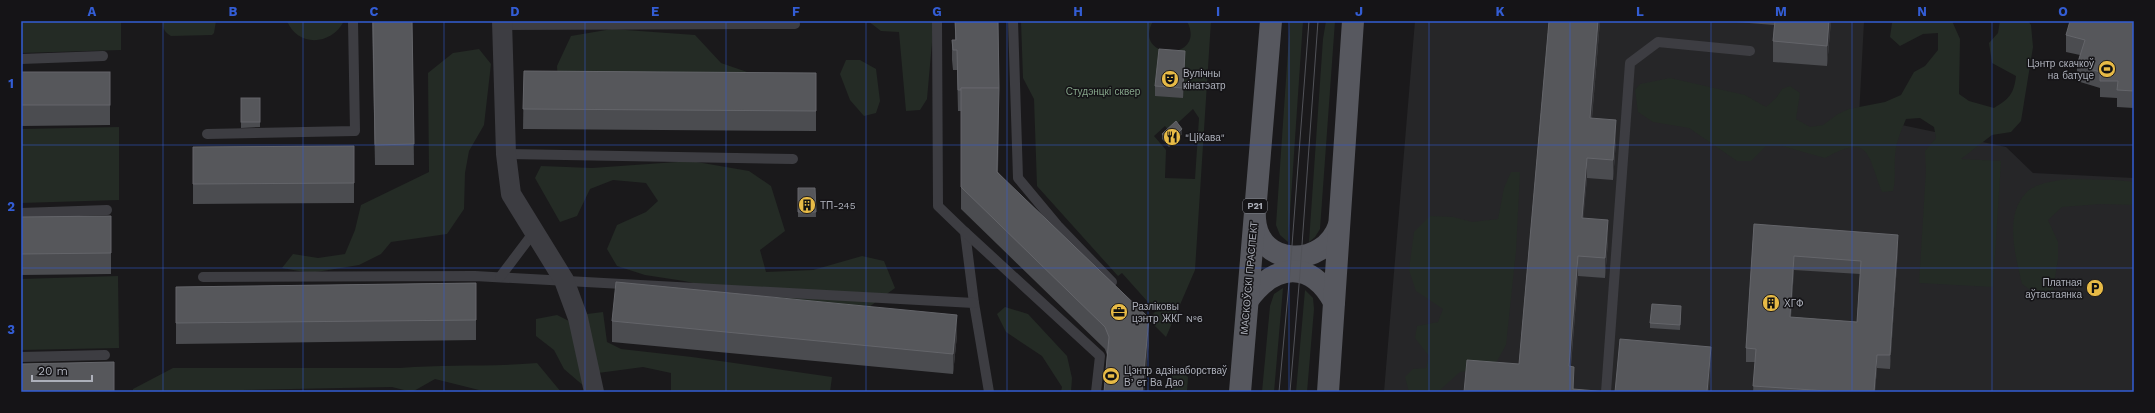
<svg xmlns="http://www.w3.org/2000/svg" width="2155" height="413" viewBox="0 0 2155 413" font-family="'Work Sans',sans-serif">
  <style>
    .built { fill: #262628 }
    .green { fill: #242b25; fill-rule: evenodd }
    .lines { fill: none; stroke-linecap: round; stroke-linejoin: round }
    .service { stroke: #3d3d42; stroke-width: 10 }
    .minor { stroke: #3d3d42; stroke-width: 20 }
    .primary { stroke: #57585f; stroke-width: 22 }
    .tram { stroke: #525359; stroke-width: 1 }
    .wall { fill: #4b4c50; fill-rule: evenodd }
    .shaded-wall { fill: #333336 }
    .building { fill: #56575b; stroke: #64656a; fill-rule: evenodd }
    .grid { fill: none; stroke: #335dd4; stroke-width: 1; stroke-opacity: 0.55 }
    .labels { text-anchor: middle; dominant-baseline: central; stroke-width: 3; stroke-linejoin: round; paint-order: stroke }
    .shield { fill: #151417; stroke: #7f8189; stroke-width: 1 }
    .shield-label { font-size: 9px; font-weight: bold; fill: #adb0ba }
    .poi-label { font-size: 10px; fill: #adb0ba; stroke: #151417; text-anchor: start }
    .park-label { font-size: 10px; fill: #85a489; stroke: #151417 }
    .street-label { font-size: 10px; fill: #adb0ba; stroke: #151417 }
    .neatline { fill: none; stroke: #335dd4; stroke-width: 1.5 }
    .grid-label { font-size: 13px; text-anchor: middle; font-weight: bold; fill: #335dd4 }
  </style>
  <rect width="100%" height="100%" fill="#1a191b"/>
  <path class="built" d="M1415,21H1864L1859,116L2006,147L2033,173L2134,178V392H1384Z"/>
  <g class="green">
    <path d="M21,21H121V50L21,53Z"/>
    <path d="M163,21H216L214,33L212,35L171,36C164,32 163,29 163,21Z"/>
    <path d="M287,21H344C332,45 298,48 287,21Z"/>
    <path d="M868,21H932L933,31L927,99L920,110L906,111L899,32L881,31Z"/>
    <path d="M1021,21H1153C1131,61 1208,62 1187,21H1211L1195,270L1166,337L1148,319L1156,311L1122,273L1118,276L1037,186L1034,99L1023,78ZM1193,109L1199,118L1195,179L1165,178L1166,150L1154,136L1165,126L1169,131Z"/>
    <path d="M1290,21H1303L1288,242L1280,235L1276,225Z"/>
    <path d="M1326,21H1335L1320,229L1315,237L1309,242L1323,39Z"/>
    <path d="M1894,21H1952L1960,39L1959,94L1969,101L1994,108C2009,99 2014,94 2016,76L1992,63L1989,43L1998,33L2000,21H2028L2031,25L2033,47L2021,121L2011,132L1992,135L1961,159L2001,161L1993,287L1919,283L1926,170L1925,151L1936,138L1934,127L1920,118L1906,119C1901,131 1896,142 1895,156C1894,168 1896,179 1893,191L1882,192C1867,155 1871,132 1825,158L1782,146H1766L1751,161H1737L1689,128L1653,122L1638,112L1635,90L1640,84L1670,78L1745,95L1766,107L1776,98L1782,89L1790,86L1800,93L1796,119L1810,127L1823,125L1838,114L1849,109L1885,102L1901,95L1914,72L1925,66L1938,50V33L1923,34L1900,46L1890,37L1892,23Z"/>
    <path d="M612,29L695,35L721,63L750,73L558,84L557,66L571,36Z"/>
    <path d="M479,49L491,64L484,125L469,151L465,173L464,209L447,234L391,242L381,254L359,265L310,273L282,268L293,254L318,258L345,254L355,230L361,205L429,172L428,73L453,53Z"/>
    <path d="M846,60H860L876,69L880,101L876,113L864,116L850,100L840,74Z"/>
    <path d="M119,127V200L21,203V129Z"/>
    <path d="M691,161L749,171L771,186L785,231L760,250L766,272L813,270L862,256L884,261L895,288L869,307L821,311L684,281L645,275L617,266L607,249L617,225L646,212L658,201L646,183L613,180L590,189L577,216L560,222L535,178L541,166L592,168Z"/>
    <path d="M1511,172H1520L1516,251L1506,345L1493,368L1460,372L1441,389L1440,392H1409L1405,377L1413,369L1426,368L1429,356L1415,338L1417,326L1438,322L1443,309L1416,291L1409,270L1414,232L1430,216L1453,217L1472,222L1498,219L1504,188Z"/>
    <path d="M2068,179L2115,180L2134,182V205L2101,204L2062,207L2048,220L2058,242V259L2052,296L2032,291L2022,284C2016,258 2004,217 2025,194C2034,183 2054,181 2068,179Z"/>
    <path d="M118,276L119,348L21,350V279Z"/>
    <path d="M1283,288L1274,392H1262L1270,306L1274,294Z"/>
    <path d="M1305,290L1313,298L1314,309L1307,392H1296Z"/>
    <path d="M1005,307L1028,314L1067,356L1072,378L1071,392H1061L1062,387L1042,356L1006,332L997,314Z"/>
    <path d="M603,312L607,342L621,349L692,357L832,377L830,392H671V373L643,367L598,373L587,314Z"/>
    <path d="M557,315L571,322L585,387L564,369L554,350L536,336V319Z"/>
    <path d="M537,363L561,392H487L435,379L412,392L392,387L133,392V389L173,368H400C446,364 491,367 537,363Z"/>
    <path d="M1173,366L1188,377L1187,392H1171Z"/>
  </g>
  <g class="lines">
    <g class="service">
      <path d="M937,21L938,206L965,232L974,303L989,392"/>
      <path d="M1013,21L1018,178L1058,226L1112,282"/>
      <path d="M502,25L795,24"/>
      <path d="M21,59L103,56"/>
      <path d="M207,134L355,131L353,21"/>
      <path d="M506,154L793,159"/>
      <path d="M21,213L107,210"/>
      <path d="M965,232L1100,356L1096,392"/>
      <path d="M203,277L475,276L974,303"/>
      <path d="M500,277L534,232"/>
      <path d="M21,357L105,355"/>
      <path d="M1606,392L1630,63L1658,42L1750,51"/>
    </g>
    <path class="minor" d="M502,21L506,154L511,194L564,280L578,318L594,392"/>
    <g class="primary">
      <path d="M1255,219C1258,267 1324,269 1339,225"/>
      <path d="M1248,300C1275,263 1311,260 1334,302"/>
      <path d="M1240,392L1271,21"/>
      <path d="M1328,392L1353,21"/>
    </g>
    <g class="tram">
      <path d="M1279,392L1290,272L1309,21"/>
      <path d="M1290,392L1300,273L1318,21"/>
    </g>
  </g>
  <g class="wall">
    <path d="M372,21H412L414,165H375Z"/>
    <path d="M955,21H998L999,110L998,172L1149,341L1144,392H1104L1107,355L1105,349L961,209V111H958L957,70H953L952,60V40H955Z"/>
    <path d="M1549,21H1600L1592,118L1616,141L1613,180L1587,178L1583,218L1608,241L1605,278L1578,276L1571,366L1464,392L1519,364Z"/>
    <path d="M1724,21H1831L1827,66L1773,62V41L1774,25Z"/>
    <path d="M2134,21V108L2117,107V98L2100,97V88L2077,81V65L2080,55L2066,52V35Z"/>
    <path d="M1185,61L1183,98L1155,96V86Z"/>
    <path d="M524,71L816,73V131L523,129Z"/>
    <path d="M21,72H110V125L21,126Z"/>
    <path d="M241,98H260V127L241,128Z"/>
    <path d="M1162,134H1182L1169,147L1162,139Z"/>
    <path d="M354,146V203L193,204V147Z"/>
    <path d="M798,188H815L816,217H798Z"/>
    <path d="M111,216V274L21,275V217Z"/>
    <path d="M1754,224L1898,249L1890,369L1877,368L1875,392H1753L1755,362H1746V348ZM1794,270L1860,274L1857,322L1791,317Z"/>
    <path d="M476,283V340L176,344V287Z"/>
    <path d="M1681,312L1680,330L1650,328V323Z"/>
    <path d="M612,321L957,335L953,374L612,342Z"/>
  </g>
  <g class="shaded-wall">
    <path d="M1598,21H1600L1590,138V118Z"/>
    <path d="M1829,21H1831L1827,66V46Z"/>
    <path d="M1185,51V61L1183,98V88Z"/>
    <path d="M999,88V110L997,194V172Z"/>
    <path d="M1616,120V141L1613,180V160Z"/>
    <path d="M1182,129V134L1169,147V142Z"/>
    <path d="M1587,158V178L1582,238V218Z"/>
    <path d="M1608,220V241L1605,278V258Z"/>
    <path d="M1898,235V249L1890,369V355Z"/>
    <path d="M1578,256V276L1569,387V366Z"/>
    <path d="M1794,256V270L1790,331V317Z"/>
    <path d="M957,315V335L953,374V354Z"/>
    <path d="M1149,318V341L1144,392H1142Z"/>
    <path d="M1711,347V367L1709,392H1707Z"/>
    <path d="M1877,355V368L1875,392H1874Z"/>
    <path d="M1574,367V392H1573Z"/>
  </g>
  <g class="building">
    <path d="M373,21H412L414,144L375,145Z"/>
    <path d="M955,21H998L999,88H961V90H958L957,50H953L952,40H956Z"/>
    <path d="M1549,21H1598L1590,118L1616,120L1613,160L1587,158L1582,218L1608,220L1605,258L1578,256L1569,366L1574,367L1573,389L1609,392H1464L1467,360L1519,364Z"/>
    <path d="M1775,21H1829L1827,46L1773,41Z"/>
    <path d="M2070,21H2134V91L2117,90L2118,81H2100V72L2077,65L2085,40L2066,35Z"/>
    <path d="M1159,49L1185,51L1183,88L1155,86Z"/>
    <path d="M524,71L816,73V111L523,109Z"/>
    <rect x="21" y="72" width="89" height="33"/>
    <path d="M961,88H999L997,172L1149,318L1142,392H1104L1109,337L1105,327L961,187Z"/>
    <rect x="241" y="98" width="19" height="24"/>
    <path d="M1176,121L1182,129L1169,142L1162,134Z"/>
    <path d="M354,146V183L193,184V147Z"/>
    <path d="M798,188H815L816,212H798Z"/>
    <path d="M111,216V253L21,254V217Z"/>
    <path d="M1754,224L1898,235L1890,355H1877L1874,392H1842L1753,386L1756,349L1746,348ZM1794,256L1861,261L1857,322L1790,317Z"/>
    <path d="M616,282L957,315L953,354L612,321Z"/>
    <path d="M476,283V320L176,323V287Z"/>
    <path d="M1652,304L1681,306L1680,325L1650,323Z"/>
    <path d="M1620,339L1711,347L1707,392H1615Z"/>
    <path d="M114,362V392H21V364Z"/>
  </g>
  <path class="grid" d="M163,21V392M303,21V392M444,21V392M585,21V392M726,21V392M866,21V392M1007,21V392M1148,21V392M1289,21V392M1429,21V392M1570,21V392M1711,21V392M1852,21V392M1992,21V392M21,145H2134M21,268H2134"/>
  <defs>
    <symbol id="stadium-disc" viewBox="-11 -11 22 22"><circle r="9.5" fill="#e7ba46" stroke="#151417"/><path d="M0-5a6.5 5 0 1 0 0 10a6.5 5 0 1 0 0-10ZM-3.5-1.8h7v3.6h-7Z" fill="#111"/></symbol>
    <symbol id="theatre-disc" viewBox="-11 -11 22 22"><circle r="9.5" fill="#e7ba46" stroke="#151417"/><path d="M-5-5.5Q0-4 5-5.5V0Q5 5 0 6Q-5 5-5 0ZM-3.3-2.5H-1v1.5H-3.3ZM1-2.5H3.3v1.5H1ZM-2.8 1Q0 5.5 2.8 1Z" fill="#111"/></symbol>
    <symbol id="restaurant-disc" viewBox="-11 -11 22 22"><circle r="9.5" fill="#e7ba46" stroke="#151417"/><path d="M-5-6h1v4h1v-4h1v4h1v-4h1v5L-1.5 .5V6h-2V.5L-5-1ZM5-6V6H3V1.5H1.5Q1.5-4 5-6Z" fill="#111"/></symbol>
    <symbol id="building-disc" viewBox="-11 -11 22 22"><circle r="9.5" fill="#e7ba46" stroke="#151417"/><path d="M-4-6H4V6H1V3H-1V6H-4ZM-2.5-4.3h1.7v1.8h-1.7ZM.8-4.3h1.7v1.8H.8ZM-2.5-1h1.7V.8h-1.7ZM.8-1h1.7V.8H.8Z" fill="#111"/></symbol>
    <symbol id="parking-disc" viewBox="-11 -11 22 22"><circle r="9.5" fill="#e7ba46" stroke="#151417"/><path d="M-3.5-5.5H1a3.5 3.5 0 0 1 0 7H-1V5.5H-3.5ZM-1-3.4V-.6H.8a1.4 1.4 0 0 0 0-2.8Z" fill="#111"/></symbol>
    <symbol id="office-disc" viewBox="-11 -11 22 22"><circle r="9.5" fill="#e7ba46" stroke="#151417"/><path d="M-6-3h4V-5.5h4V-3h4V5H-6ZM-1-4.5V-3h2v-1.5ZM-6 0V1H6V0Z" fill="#111"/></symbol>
  </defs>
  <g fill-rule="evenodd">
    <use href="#stadium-disc" x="2097" y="59" width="20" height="20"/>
    <use href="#theatre-disc" x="1160" y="69" width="20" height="20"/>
    <use href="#restaurant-disc" x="1162" y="127" width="20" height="20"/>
    <use href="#building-disc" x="797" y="195" width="20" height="20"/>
    <use href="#parking-disc" x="2085" y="278" width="20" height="20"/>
    <use href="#building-disc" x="1761" y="293" width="20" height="20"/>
    <use href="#office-disc" x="1109" y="302" width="20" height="20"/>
    <use href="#stadium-disc" x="1101" y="366" width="20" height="20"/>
  </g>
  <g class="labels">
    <rect class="shield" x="1243" y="199" width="24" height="14" rx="3"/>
    <g class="shield-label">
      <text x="1255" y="206">Р21</text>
    </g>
    <g class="poi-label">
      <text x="2094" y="63" text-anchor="end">Цэнтр скачкоў<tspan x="2094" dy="12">на батуце</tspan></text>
      <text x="1183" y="73">Вулічны<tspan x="1183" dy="12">кінатэатр</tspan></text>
      <text x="1185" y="137">"ЦіКава"</text>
      <text x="820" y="205">ТП-245</text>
      <text x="2082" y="282" text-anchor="end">Платная<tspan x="2082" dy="12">аўтастаянка</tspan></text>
      <text x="1784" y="303">ХГФ</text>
      <text x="1132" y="306">Разліковы<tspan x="1132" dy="12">цэнтр ЖКГ №6</tspan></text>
      <text x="1124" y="370">Цэнтр адзінаборстваў<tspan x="1124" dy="12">Вʼет Ва Дао</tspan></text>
    </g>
    <g class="park-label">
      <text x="1103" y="91">Студэнцкі сквер</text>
    </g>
    <g class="street-label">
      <text transform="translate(1249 278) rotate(-85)">МАСКОЎСКІ ПРАСПЕКТ</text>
    </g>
  </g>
  <rect width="2155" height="413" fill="none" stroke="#151417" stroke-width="44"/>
  <path d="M32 375v6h60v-6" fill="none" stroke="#adb0ba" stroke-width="2"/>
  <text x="38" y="375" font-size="12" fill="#adb0ba" stroke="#151417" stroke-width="3" paint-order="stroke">20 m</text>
  <rect x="22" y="22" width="2111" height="369" class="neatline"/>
  <g class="grid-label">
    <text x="92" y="16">A</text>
    <text x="233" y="16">B</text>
    <text x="374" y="16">C</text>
    <text x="515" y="16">D</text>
    <text x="655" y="16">E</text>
    <text x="796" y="16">F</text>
    <text x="937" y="16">G</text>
    <text x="1078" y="16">H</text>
    <text x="1218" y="16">I</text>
    <text x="1359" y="16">J</text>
    <text x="1500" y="16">K</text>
    <text x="1640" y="16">L</text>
    <text x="1781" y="16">M</text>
    <text x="1922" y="16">N</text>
    <text x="2063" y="16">O</text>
    <text x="11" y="88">1</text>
    <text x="11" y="211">2</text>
    <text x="11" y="334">3</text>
  </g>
</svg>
